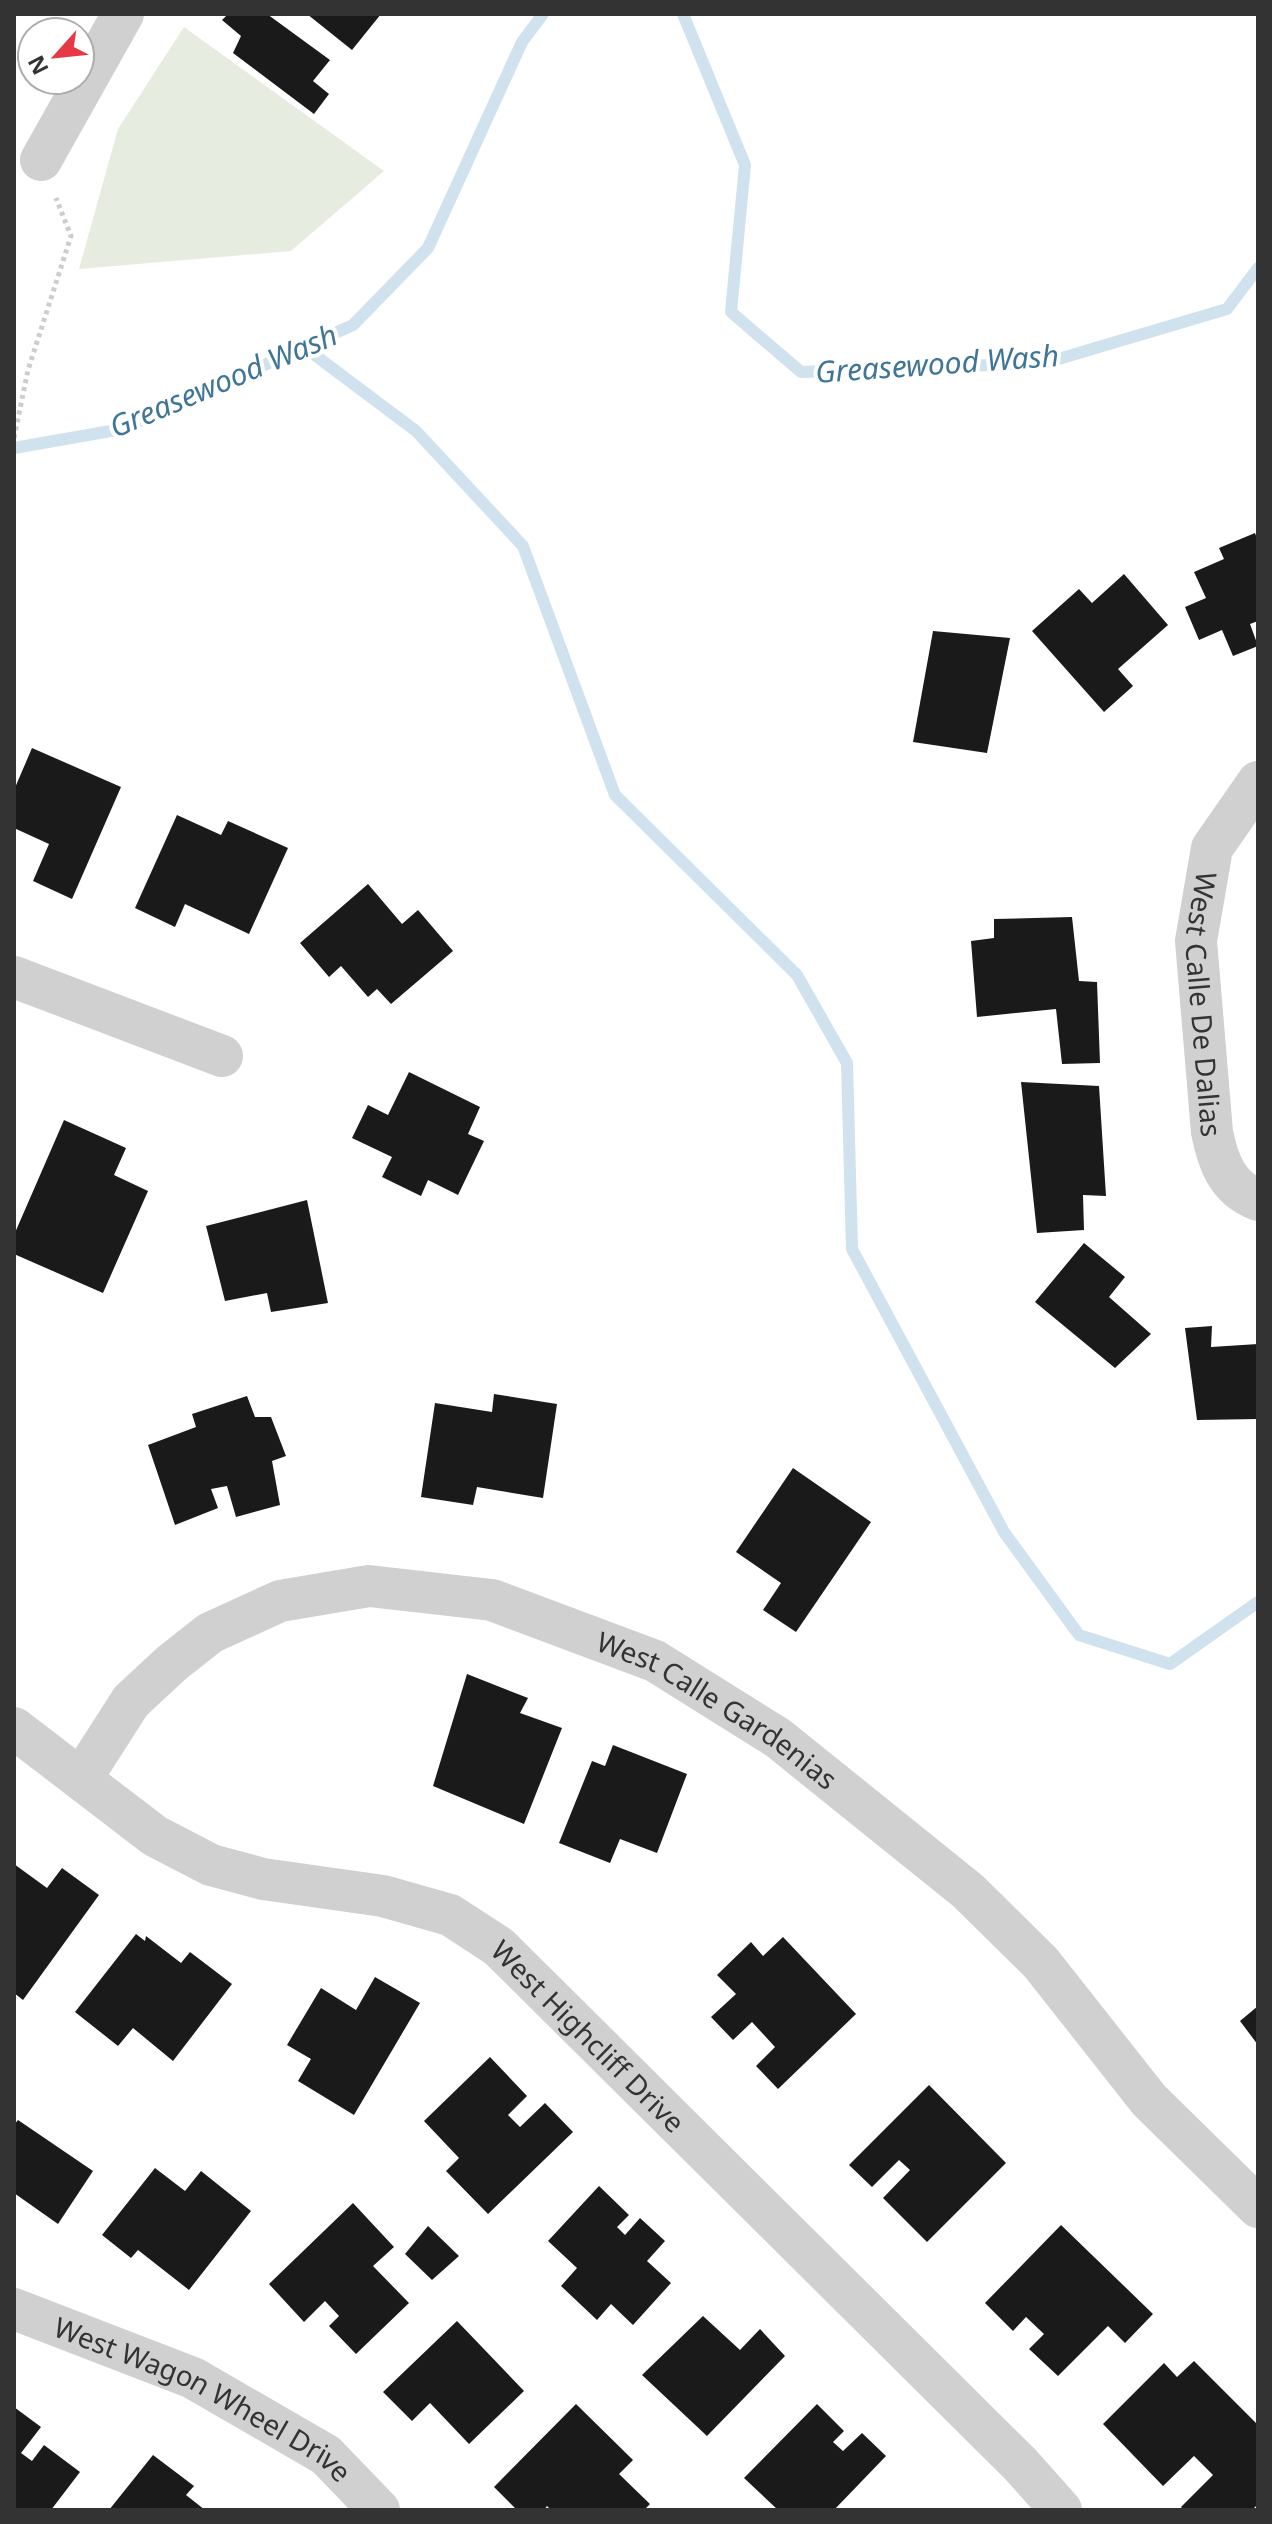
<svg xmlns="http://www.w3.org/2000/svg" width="1272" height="2524" viewBox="0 0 1272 2524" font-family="'Noto Sans',sans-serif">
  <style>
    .green { fill: #e6ecdf }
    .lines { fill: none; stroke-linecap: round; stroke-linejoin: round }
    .stream { stroke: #cfe2ee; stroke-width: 12 }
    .building { fill: #1a1a1a }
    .path { stroke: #cdcdcd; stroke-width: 5; stroke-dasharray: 4 4; stroke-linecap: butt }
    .minor { stroke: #d0d0d0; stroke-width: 42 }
    .labels { text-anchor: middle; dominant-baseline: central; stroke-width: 8; stroke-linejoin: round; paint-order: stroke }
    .street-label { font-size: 28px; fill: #333; stroke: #fff }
    .water-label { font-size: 30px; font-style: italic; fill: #3f7597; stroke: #fff }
  </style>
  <rect width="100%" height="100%" fill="#fff"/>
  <path class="green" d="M184,27L384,171L291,251L79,269L118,129Z"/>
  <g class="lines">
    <g class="stream">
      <path d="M683,14L745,165L731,312L801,372L1045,363L1227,309L1258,268"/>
      <path d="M304,347L416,431L523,546L615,795L797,975L847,1063L852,1249L1004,1532L1079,1635L1170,1664L1258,1602"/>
      <path d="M14,448L122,429L353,325L428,248L522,42L543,14"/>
    </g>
  </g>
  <g class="building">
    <path d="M228,14H267L330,60L313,81L329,94L314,114L233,53L241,36L222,20Z"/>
    <path d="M307,14H381L352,50Z"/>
    <path d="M1255,533L1258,541V621L1250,624L1258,646L1233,656L1222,630L1199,640L1185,607L1206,598L1194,572L1224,559L1219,548Z"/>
    <path d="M1124,574L1168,625L1118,669L1133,686L1104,712L1032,631L1079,589L1092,603Z"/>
    <path d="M933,631L1010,638L987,753L913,742Z"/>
    <path d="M32,748L121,787L72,899L33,881L49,844L14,828V790Z"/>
    <path d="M177,815L221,835L228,821L288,848L249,934L185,904L175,927L135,908Z"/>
    <path d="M368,884L402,924L418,910L453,951L391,1004L377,989L368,997L341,966L329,977L300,943Z"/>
    <path d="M1072,917L1079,981L1097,982L1100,1063L1062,1064L1056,1009L977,1017L971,941L994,938V919Z"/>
    <path d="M409,1072L480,1107L468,1134L484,1141L458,1195L428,1180L421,1196L382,1177L392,1157L352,1138L368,1105L388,1115Z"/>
    <path d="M1021,1082L1099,1086L1106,1196L1083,1195L1084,1230L1037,1233Z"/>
    <path d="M64,1120L126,1148L114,1175L148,1191L103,1293L14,1254V1235Z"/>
    <path d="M307,1200L328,1303L271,1312L267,1293L225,1301L206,1226Z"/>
    <path d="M1084,1243L1125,1277L1109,1297L1151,1334L1115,1368L1035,1302Z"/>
    <path d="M1212,1326L1211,1347L1258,1344V1419L1197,1420L1185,1328Z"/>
    <path d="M494,1394L557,1404L543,1498L477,1487L473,1505L421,1497L435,1403L492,1412Z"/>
    <path d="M247,1396L255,1417H271L286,1456L272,1461L280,1505L236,1517L227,1486L211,1489L218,1508L175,1525L148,1445L196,1427L192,1414Z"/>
    <path d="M793,1468L871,1522L796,1632L763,1610L781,1583L736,1552Z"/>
    <path d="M467,1674L528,1698L520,1713L562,1728L524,1824L433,1786Z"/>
    <path d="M613,1745L687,1774L657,1853L620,1839L610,1863L559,1843L592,1761L605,1766Z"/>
    <path d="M14,1864L47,1888L62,1868L99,1895L23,2000L14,1993Z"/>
    <path d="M136,1934L145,1941L146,1936L181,1963L190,1952L232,1984L173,2061L133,2028L118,2046L75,2012Z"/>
    <path d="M783,1937L856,2014L778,2089L756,2066L775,2047L752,2022L733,2040L711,2017L736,1994L717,1975L751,1942L763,1956Z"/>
    <path d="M375,1977L420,2003L354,2115L298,2081L311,2059L287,2045L321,1988L356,2010Z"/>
    <path d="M1258,2006V2045L1240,2021Z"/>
    <path d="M490,2057L527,2096L508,2115L520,2127L545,2103L573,2132L488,2214L446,2171L459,2158L424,2121Z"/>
    <path d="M929,2085L1006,2163L927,2242L883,2198L910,2170L899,2160L872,2187L849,2165Z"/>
    <path d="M18,2120L93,2171L58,2224L14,2193V2125Z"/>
    <path d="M155,2168L185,2191L201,2171L251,2211L189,2290L138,2250L131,2258L102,2235Z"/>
    <path d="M599,2186L629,2215L617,2227L625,2235L640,2218L665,2241L647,2261L671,2283L633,2325L611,2304L597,2320L561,2286L577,2268L548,2241Z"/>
    <path d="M353,2203L394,2247L373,2266L409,2303L356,2354L329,2326L339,2316L325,2301L304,2322L269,2284Z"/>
    <path d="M1061,2225L1153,2314L1125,2343L1108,2326L1058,2376L1029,2349L1044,2334L1026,2317L1013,2331L985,2303Z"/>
    <path d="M428,2226L459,2256L432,2280L405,2254Z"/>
    <path d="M703,2316L740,2350L760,2329L785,2356L707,2436L642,2375Z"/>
    <path d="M457,2321L524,2391L469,2444L430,2403L412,2421L383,2392Z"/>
    <path d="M1194,2361L1258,2425V2504L1252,2510H1183L1181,2507L1213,2475L1194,2456L1163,2486L1103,2424L1164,2363L1177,2377Z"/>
    <path d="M576,2404L633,2460L619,2474L650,2504L644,2510H551L547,2506L544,2510H517L494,2487Z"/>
    <path d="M817,2404L844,2431L833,2442L843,2451L862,2433L886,2456L834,2510H778L744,2478Z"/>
    <path d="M14,2407L41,2427L21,2453L32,2461L44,2445L80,2472L51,2510H14Z"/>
    <path d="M153,2455L194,2486L186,2495L205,2510H109Z"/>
  </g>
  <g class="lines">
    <path class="path" d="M14,438L28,370L71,236L56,198"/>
    <g class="minor">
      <path d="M41,160L123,14"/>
      <path id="s1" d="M1258,782L1212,848L1196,941L1212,1132C1218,1162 1227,1188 1258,1200"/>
      <path d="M14,977L222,1056"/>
      <path id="s2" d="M14,1728L155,1836L211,1865L263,1879L383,1896L450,1915L499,1947L1020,2464L1061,2510"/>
      <path id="s3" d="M81,1779L131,1701L172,1663L210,1633L280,1601L369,1586L492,1600L655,1661L778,1738L968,1891L1041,1963L1149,2100L1258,2207"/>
      <path id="s4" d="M14,2309L193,2378L326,2455L379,2510"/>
    </g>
  </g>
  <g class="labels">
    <g class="street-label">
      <text stroke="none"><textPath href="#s1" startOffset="238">West Calle De Dalias</textPath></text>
      <text stroke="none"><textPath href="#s3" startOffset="740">West Calle Gardenias</textPath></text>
      <text stroke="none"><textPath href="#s2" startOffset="670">West Highcliff Drive</textPath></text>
      <text stroke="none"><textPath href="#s4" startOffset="210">West Wagon Wheel Drive</textPath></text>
    </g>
    <g class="water-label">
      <text transform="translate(937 363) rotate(-4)">Greasewood Wash</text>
      <text transform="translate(223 380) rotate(-23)">Greasewood Wash</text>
    </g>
  </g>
  <rect width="1272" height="2524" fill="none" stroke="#333333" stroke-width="32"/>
  <g transform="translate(56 56) rotate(243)"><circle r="38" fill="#ffffff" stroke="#adadad" stroke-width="2"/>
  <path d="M0-6L14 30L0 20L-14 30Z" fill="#e63946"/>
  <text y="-12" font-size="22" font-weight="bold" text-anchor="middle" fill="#333333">N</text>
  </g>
</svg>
